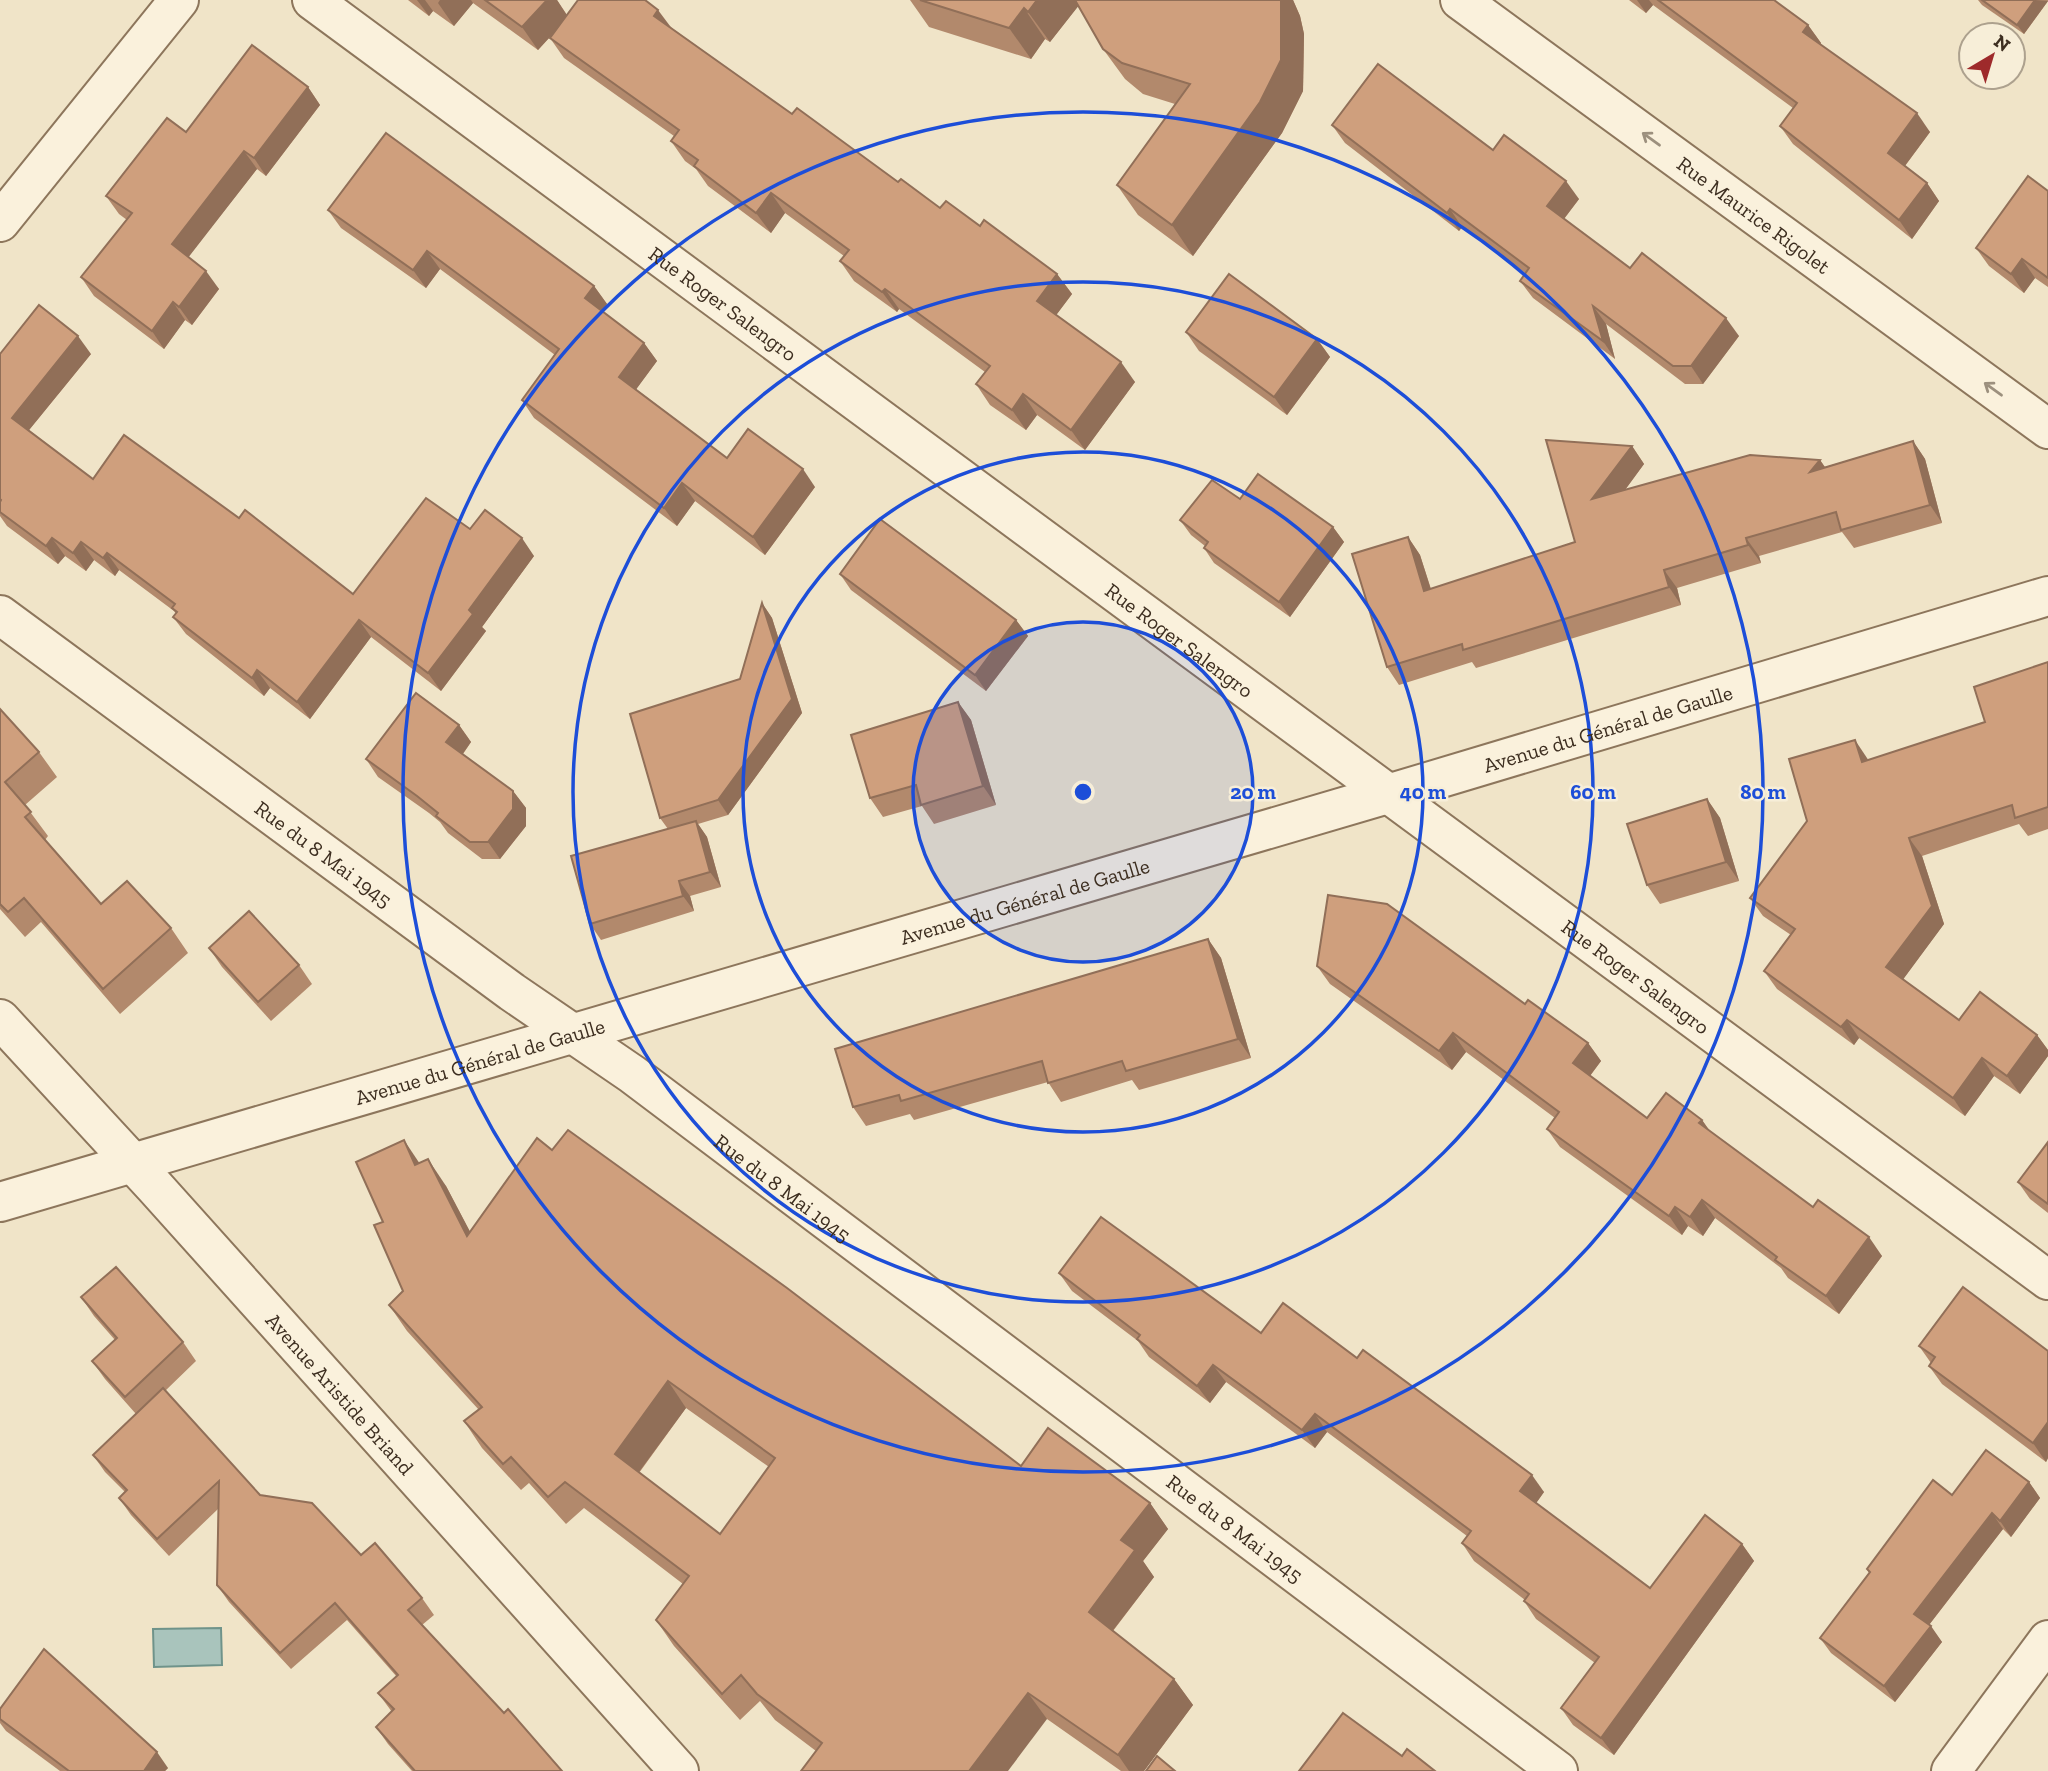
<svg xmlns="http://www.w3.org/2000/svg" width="2048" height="1771" viewBox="0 0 2048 1771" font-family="'Zilla Slab',serif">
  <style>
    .water { fill: #a9c4bc; stroke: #6f938a; stroke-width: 2 }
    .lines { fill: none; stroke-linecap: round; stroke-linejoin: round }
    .minor-casing { stroke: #8d765c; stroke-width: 42 }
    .minor { stroke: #faf1dc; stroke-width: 38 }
    .wall { fill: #b2896c; fill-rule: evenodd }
    .shaded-wall { fill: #916f58 }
    .building { fill: #cf9f7d; stroke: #916f58; stroke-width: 2; fill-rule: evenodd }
    .oneway { stroke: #9c907e }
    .ring { fill: none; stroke: #1d4ed8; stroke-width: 3.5 }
    .labels { text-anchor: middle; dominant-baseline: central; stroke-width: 5; stroke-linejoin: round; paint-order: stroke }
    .street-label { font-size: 21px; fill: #3d2e20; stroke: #f7eed8 }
    .centre { fill: #1d4ed8; stroke: #f7eed8; stroke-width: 3.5 }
    .ring-label { font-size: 21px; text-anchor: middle; font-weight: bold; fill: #1d4ed8; stroke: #f7eed8; stroke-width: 5; stroke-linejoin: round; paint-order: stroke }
  </style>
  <rect width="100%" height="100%" fill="#f0e4c8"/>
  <path class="water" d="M221,1628L222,1665L154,1667L153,1629Z"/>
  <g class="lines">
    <defs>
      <g id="minor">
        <path id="s1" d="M312,0L2048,1280"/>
        <path id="s2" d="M1460,0L2048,429"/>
        <path d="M0,222L179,0"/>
        <path id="s3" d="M0,615L512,992L632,1074L1558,1771"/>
        <path id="s4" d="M0,1019L155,1187L679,1771"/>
        <path id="s5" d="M0,1202L1391,793L2048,596"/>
        <path d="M1951,1771L2048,1640"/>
      </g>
    </defs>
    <use href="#minor" class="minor-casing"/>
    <use href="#minor" class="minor"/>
  </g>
  <g class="wall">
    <path d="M408,0H557L567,15L670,27L792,114L898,182L940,208L980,226L1057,274L1072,294L1056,315L1135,382L1085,450L1037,415L1026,430L990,405L976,384L985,372L899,309L897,312L854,281L840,261L844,256L785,213L771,233L708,186L696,169L685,161L671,141L674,136L564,58L550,38L551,36L538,50L473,3L454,26L433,11L429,16Z"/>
    <path d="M910,0H1293L1300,16L1304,34L1303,91L1282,133L1193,256L1138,215L1117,185L1175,104L1143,94L1125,79L1103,49L1078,6L1050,42L1045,39L1031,59L929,27Z"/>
    <path d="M1629,0H1774L1808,25L1821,43L1820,44L1930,132L1905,166L1927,183L1939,201L1912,239L1793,144L1780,126L1793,108L1653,5L1646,13Z"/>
    <path d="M1978,0H2048V1L2024,34L1982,5Z"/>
    <path d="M308,87L320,105L266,176L257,169L188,257L219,289L192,325L185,320L164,349L94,296L81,277L127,220L119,214L106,196L186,132Z"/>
    <path d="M1332,125L1493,150L1579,199L1564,219L1630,268L1739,336L1703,384H1685L1606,324L1615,359L1533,298L1520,281L1525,273L1462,227L1459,231L1345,143Z"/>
    <path d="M2048,191V287L2035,278L2024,293L1989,266L1976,248Z"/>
    <path d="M328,210L594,286L607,304L602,311L644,343L657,361L636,389L727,458L815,487L765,555L695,501L677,526L534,418L522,400L555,355L440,269L426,288L341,228Z"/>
    <path d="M1186,332L1317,339L1330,357L1287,415L1199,351Z"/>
    <path d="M0,354H91L29,430L93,479L239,518L353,594L470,529L534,556L482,627L486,631L441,691L371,637L310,719L270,688L264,696L186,634L173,617L176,614L174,611L119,570L115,576L94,560L86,571L65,556L58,564L7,526L0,516Z"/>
    <path d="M1913,441L1925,459L1942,523L1854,548L1842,532L1759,556L1761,563L1677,588L1681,605L1476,668L1472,662L1399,685L1387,667L1408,537L1420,555L1431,589L1575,542L1632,446L1644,464L1625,490L1820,460L1825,467Z"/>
    <path d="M1240,499L1333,527L1344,542L1290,617L1214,563L1204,548L1205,546L1191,535L1180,520Z"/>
    <path d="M840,574L1016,620L1028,636L986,691L851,590Z"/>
    <path d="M762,603L772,618L802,713L728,815L698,824L707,837L721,887L690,896L694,911L601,940L590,924L668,829L660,818L740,679Z"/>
    <path d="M2048,662V829L2028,836L2019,824L1922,856L1944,924L1903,979L1959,1020L2037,1035L2048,1050V1056L2020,1094L1994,1076L1965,1116L1859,1038L1854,1045L1777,989L1764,971L1791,935L1763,916L1750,898L1807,821L1867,758L1868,760L1985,722Z"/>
    <path d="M958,702L971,720L996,805L934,824L922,806L883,817L870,798Z"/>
    <path d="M0,709L39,752L57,777L25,805L48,836L45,840L101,904L171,928L188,953L120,1014L41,922L25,937L0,909Z"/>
    <path d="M459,725L471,742L463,754L513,791L526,808V826L500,859H482L448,833L440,822L429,813L378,777L366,759Z"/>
    <path d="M1707,799L1720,818L1739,881L1660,904L1647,885Z"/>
    <path d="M1208,939L1221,958L1251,1058L1139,1090L1132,1080L1061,1102L1048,1082L914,1120L910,1114L866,1126L853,1107Z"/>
    <path d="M209,948L299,965L312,984L271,1021L222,967Z"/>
    <path d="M1317,966L1525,1004L1588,1043L1601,1061L1590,1076L1647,1118L1702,1120L1710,1131L1813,1207L1882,1256L1839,1314L1788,1278L1781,1268L1715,1218L1703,1236L1688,1226L1682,1235L1560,1147L1547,1129L1555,1118L1466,1052L1452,1070L1330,984Z"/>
    <path d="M2048,1142V1213L2030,1199L2018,1182Z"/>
    <path d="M552,1150L1021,1466L1150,1503L1168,1529L1143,1561L1154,1577L1113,1631L1174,1679L1193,1705L1144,1771H1121L1047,1719L816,1751L775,1720L760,1701L740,1720L674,1646L656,1620L683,1584L584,1508L566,1524L529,1483L521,1490L482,1448L464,1421L479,1410L407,1331L389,1305L403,1291L383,1222L419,1163L446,1186L470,1232ZM686,1408L769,1467L720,1534L639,1473Z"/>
    <path d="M1059,1273L1261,1333L1357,1358L1544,1492L1536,1503L1650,1588L1742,1544L1754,1561L1614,1755L1573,1725L1561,1708L1595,1663L1536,1619L1524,1601L1525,1600L1474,1561L1462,1543L1467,1536L1327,1432L1315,1448L1226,1382L1210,1403L1149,1357L1138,1341L1072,1291Z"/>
    <path d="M81,1297L183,1342L196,1361L165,1391L260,1495L361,1555L422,1598L434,1615L422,1625L504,1713L562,1771H412L388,1744L376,1727L392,1712L378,1693L397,1677L347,1620L291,1669L229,1602L217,1585L218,1509L169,1556L131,1515L119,1498L125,1492L105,1472L93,1455L136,1414L105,1379L92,1361L115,1340L94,1316Z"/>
    <path d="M1919,1346L2048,1351V1458L2046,1462L1942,1384L1929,1366L1931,1363Z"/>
    <path d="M2029,1482L2040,1498L2011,1537L2003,1529L1929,1625L1942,1642L1895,1702L1831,1653L1820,1638L1869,1573L1867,1569L1952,1495Z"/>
    <path d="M0,1709L168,1768L165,1771H60L6,1731L0,1723Z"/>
  </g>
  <g class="shaded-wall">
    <path d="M417,0H425L433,11L429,16Z"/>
    <path d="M440,0H471L473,3L454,26L438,3Z"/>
    <path d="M547,0H557L568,17L538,50L522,27Z"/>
    <path d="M1037,0H1077L1080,4L1050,42L1028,12Z"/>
    <path d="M1281,0H1293L1300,16L1304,34L1303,91L1282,133L1193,256L1172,225Z"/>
    <path d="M1637,0H1649L1653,5L1646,13Z"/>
    <path d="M2035,0L2048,1L2024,34L2017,25Z"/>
    <path d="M1024,8L1045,39L1031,59L1009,28Z"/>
    <path d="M658,10L673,30L654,16Z"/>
    <path d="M1808,25L1821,43L1816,51L1803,32Z"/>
    <path d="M308,87L320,105L266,176L254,158Z"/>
    <path d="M1917,113L1930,132L1901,171L1888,153Z"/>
    <path d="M244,151L257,169L184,263L172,244Z"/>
    <path d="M1566,181L1579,199L1560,224L1547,206Z"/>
    <path d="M1927,183L1939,201L1912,239L1899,220Z"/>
    <path d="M771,193L785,213L771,233L756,213Z"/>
    <path d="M1450,209L1462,227L1459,231L1447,213Z"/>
    <path d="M427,251L440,269L426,288L413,270Z"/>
    <path d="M2022,259L2035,278L2024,293L2011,274Z"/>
    <path d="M206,271L219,289L192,325L179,307Z"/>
    <path d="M1057,274L1072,294L1051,322L1037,301Z"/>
    <path d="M594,286L607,304L598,316L585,298Z"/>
    <path d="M885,289L899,309L897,312L882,292Z"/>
    <path d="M173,302L185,320L164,349L152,331Z"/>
    <path d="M1593,306L1606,324L1615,359L1603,341Z"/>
    <path d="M1726,318L1739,336L1703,384L1691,366Z"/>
    <path d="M78,336L91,354L25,435L12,418Z"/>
    <path d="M1317,339L1330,357L1287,415L1274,397Z"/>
    <path d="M644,343L657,361L632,395L619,377Z"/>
    <path d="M1121,362L1135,382L1085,450L1071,430Z"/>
    <path d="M1023,394L1037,415L1026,430L1012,410Z"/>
    <path d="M1913,441L1925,459L1942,523L1930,505Z"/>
    <path d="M1632,446L1644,464L1605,517L1592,499Z"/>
    <path d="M1820,460L1832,478L1810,472Z"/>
    <path d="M803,469L815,487L765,555L753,537Z"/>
    <path d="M682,483L695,501L677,526L664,508Z"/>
    <path d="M1333,527L1344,542L1290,617L1279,602Z"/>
    <path d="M1408,537L1420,555L1437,609L1424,591Z"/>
    <path d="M52,538L65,556L58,564L46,546Z"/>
    <path d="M522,538L534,556L482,627L486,631L441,691L428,673L469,610Z"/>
    <path d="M1746,538L1759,556L1761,563L1748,545Z"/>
    <path d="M81,542L94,560L86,571L73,553Z"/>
    <path d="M107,553L119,570L115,576L103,558Z"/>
    <path d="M1664,570L1677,588L1681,605L1669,587Z"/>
    <path d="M762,603L772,618L802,713L728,815L718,800Z"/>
    <path d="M359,620L371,637L310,719L297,702Z"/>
    <path d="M1016,620L1028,636L986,691L975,675Z"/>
    <path d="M257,670L270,688L264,696L252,678Z"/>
    <path d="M958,702L971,720L996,805L983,786Z"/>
    <path d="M459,725L471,742L459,759L446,742Z"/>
    <path d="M1855,740L1867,758L1874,780L1862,762Z"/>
    <path d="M513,791L526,808V826L500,859L488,842Z"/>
    <path d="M1707,799L1720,818L1739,881L1726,862Z"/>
    <path d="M696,821L707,837L721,887L710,872Z"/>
    <path d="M1909,838L1922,856L1944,924L1899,985L1886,967Z"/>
    <path d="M679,881L690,896L694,911L683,896Z"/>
    <path d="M1208,939L1221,958L1251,1058L1238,1039Z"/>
    <path d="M1847,1020L1859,1038L1854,1045L1841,1027Z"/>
    <path d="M1453,1033L1466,1052L1452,1070L1439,1051Z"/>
    <path d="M2037,1035L2048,1050V1056L2020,1094L2007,1076Z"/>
    <path d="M1588,1043L1601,1061L1586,1081L1573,1063Z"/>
    <path d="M1982,1058L1994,1076L1965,1116L1953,1098Z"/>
    <path d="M1702,1120L1715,1139L1699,1123Z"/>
    <path d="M404,1140L422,1167L415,1165Z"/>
    <path d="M428,1159L446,1186L486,1262L467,1236Z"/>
    <path d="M1702,1200L1715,1218L1703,1236L1690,1217Z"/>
    <path d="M1675,1207L1688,1226L1682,1235L1669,1216Z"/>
    <path d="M1869,1237L1882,1256L1839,1314L1826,1296Z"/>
    <path d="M1213,1365L1226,1382L1210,1403L1197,1386Z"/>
    <path d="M668,1381L686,1408L633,1480L615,1454Z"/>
    <path d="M1315,1414L1327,1432L1315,1448L1302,1430Z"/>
    <path d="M2048,1422V1458L2046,1462L2033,1443Z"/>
    <path d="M1532,1475L1544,1492L1532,1509L1520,1491Z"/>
    <path d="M2029,1482L2040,1498L2011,1537L2000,1521Z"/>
    <path d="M1150,1503L1168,1529L1143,1561L1154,1577L1107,1638L1089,1612L1121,1540Z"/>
    <path d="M1992,1513L2003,1529L1925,1630L1914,1614Z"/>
    <path d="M1742,1544L1754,1561L1614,1755L1601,1738Z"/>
    <path d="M1931,1626L1942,1642L1895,1702L1884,1686Z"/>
    <path d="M1174,1679L1193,1705L1144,1771H1129L1118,1755Z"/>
    <path d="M1028,1693L1047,1719L1008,1771H969Z"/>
    <path d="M157,1752L168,1768L165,1771H144Z"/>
  </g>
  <g class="building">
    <path d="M485,0H547L522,27Z"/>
    <path d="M578,0H645L658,10L654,16L792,114L797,108L898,182L901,179L940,208L946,201L980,226L984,220L1057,274L1037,301L1121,362L1071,430L1023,394L1012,410L976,384L990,366L885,289L882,292L840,261L849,250L771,193L756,213L694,166L698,160L671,141L679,130L550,38Z"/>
    <path d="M920,0H1037L1028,12L1024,8L1009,28Z"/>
    <path d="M1075,0H1281V60L1260,102L1172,225L1117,185L1190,84L1122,63L1103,49Z"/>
    <path d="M1658,0H1774L1808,25L1803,32L1917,113L1888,153L1927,183L1899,220L1780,126L1797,103Z"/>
    <path d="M1982,0H2035L2017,25Z"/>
    <path d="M252,45L308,87L254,158L244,151L172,244L206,271L179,307L173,302L152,331L81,277L132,213L106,196L167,118L186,132Z"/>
    <path d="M1378,64L1493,150L1504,135L1566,181L1547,206L1630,268L1642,253L1726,318L1691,366H1673L1593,306L1603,341L1520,281L1529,268L1450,209L1447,213L1332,125Z"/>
    <path d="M386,133L594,286L585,298L644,343L619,377L727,458L748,429L803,469L753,537L682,483L664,508L522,400L559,349L427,251L413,270L328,210Z"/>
    <path d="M2028,176L2048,191V278L2022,259L2011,274L1976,248Z"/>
    <path d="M1229,274L1317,339L1274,397L1186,332Z"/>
    <path d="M39,305L78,336L12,418L93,479L124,435L239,518L245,510L353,594L426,498L470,529L485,510L522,538L469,610L473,614L428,673L359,620L297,702L257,670L252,678L173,617L177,612L172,608L175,604L107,553L103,558L81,542L73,553L52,538L46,546L0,512V502L1,500L0,499V354Z"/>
    <path d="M1546,440L1632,446L1592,499L1750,455L1820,460L1810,472L1913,441L1930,505L1841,530L1836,512L1746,538L1748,545L1664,570L1669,587L1463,650L1462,644L1387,667L1352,554L1408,537L1424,591L1575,542Z"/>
    <path d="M1258,474L1333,527L1279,602L1204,548L1208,542L1180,520L1212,480L1240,499Z"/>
    <path d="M880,519L1016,620L975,675L840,574Z"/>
    <path d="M762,603L792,699L718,800L660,818L630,714L740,679Z"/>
    <path d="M2048,662V807L2015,818L2012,805L1909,838L1932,906L1886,967L1959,1020L1980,992L2037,1035L2007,1076L1982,1058L1953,1098L1847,1020L1841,1027L1764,971L1795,929L1750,898L1807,821L1789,759L1855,740L1862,762L1985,722L1974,687Z"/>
    <path d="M416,693L459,725L446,742L513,791V809L488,842H470L436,816L438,813L417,796L366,759Z"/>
    <path d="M958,702L983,786L921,805L916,785L870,798L851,735Z"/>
    <path d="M0,709L39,752L5,782L31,812L25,817L101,904L127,881L171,928L103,989L24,898L8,912L0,904Z"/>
    <path d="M1707,799L1726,862L1647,885L1627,824Z"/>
    <path d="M696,821L710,872L679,881L683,896L590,924L571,856Z"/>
    <path d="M1328,895L1387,904L1525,1004L1528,1000L1588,1043L1573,1063L1647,1118L1666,1093L1702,1120L1699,1123L1813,1207L1818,1200L1869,1237L1826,1296L1775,1260L1777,1257L1702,1200L1690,1217L1675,1207L1669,1216L1547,1129L1559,1112L1453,1033L1439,1051L1317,966Z"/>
    <path d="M249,911L299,965L258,1002L209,948Z"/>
    <path d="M1208,939L1238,1039L1126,1071L1122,1061L1048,1083L1042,1061L901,1101L899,1095L853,1107L835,1049Z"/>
    <path d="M568,1130L787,1288L1021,1466L1048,1428L1150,1503L1121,1540L1135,1550L1089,1612L1174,1679L1118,1755L1028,1693L969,1771H801L822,1743L757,1694L741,1675L722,1694L656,1620L689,1576L565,1482L548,1497L511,1457L503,1464L464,1421L482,1407L389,1305L403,1291L374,1225L383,1222L356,1162L404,1140L415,1165L428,1159L467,1236L537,1138L552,1150ZM668,1381L775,1458L720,1534L615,1454Z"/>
    <path d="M2048,1142V1204L2018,1182Z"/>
    <path d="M1101,1217L1261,1333L1283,1303L1357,1358L1363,1350L1532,1475L1520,1491L1650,1588L1705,1515L1742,1544L1601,1738L1561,1708L1599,1657L1524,1601L1529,1594L1462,1543L1471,1531L1315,1414L1302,1430L1213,1365L1197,1386L1137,1339L1140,1335L1059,1273Z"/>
    <path d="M116,1267L183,1342L125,1397L92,1361L117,1338L81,1297Z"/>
    <path d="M1963,1287L2048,1351V1422L2033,1443L1929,1366L1935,1357L1919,1346Z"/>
    <path d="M163,1388L260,1495L312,1503L361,1555L375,1543L422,1598L408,1610L504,1713L508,1709L562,1771H415L376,1727L394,1709L378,1693L398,1675L335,1603L280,1653L217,1585L219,1481L157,1539L119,1498L127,1490L93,1455Z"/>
    <path d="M1986,1450L2029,1482L2000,1521L1992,1513L1914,1614L1931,1626L1884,1686L1820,1638L1870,1572L1867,1569L1933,1480L1952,1495Z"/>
    <path d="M44,1649L157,1752L144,1771H69L0,1719V1709Z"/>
    <path d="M1343,1713L1402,1756L1407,1749L1435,1771H1299Z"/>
    <path d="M1157,1756L1175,1771H1146Z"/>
  </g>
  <defs><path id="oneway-shaft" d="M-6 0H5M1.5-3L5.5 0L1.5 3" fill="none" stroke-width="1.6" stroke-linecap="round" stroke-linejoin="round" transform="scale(1.75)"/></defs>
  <g class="oneway">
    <use href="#oneway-shaft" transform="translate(1651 139) rotate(-144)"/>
    <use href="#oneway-shaft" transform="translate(1993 389) rotate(-144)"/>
  </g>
  <circle cx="1083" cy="792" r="170" fill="#1d4ed8" fill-opacity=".12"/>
  <g class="ring">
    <circle cx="1083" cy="792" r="170"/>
    <circle cx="1083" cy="792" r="340"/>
    <circle cx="1083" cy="792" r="510"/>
    <circle cx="1083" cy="792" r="680"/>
  </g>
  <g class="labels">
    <g class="street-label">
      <text stroke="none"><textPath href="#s2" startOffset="364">Rue Maurice Rigolet</textPath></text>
      <text stroke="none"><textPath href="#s1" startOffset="511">Rue Roger Salengro</textPath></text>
      <text stroke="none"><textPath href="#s1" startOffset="1078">Rue Roger Salengro</textPath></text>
      <text stroke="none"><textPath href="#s5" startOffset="1676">Avenue du Général de Gaulle</textPath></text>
      <text stroke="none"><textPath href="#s3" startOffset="402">Rue du 8 Mai 1945</textPath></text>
      <text stroke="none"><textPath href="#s5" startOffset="1068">Avenue du Général de Gaulle</textPath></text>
      <text stroke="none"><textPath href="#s1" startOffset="1645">Rue Roger Salengro</textPath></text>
      <text stroke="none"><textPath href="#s5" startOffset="500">Avenue du Général de Gaulle</textPath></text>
      <text stroke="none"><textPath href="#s3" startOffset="970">Rue du 8 Mai 1945</textPath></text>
      <text stroke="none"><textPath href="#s4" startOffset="506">Avenue Aristide Briand</textPath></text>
      <text stroke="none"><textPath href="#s3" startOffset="1536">Rue du 8 Mai 1945</textPath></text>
    </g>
  </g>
  <circle cx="1083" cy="792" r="10" class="centre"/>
  <g class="ring-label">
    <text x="1253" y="799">20 m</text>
    <text x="1423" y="799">40 m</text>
    <text x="1593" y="799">60 m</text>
    <text x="1763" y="799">80 m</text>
  </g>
  <g transform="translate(1992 56) rotate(38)"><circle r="33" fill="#f7eed8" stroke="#ada18e" stroke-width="2"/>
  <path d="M0-5L12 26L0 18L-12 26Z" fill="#9e2a2b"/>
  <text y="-10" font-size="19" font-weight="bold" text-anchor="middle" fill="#3d2e20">N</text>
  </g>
</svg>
